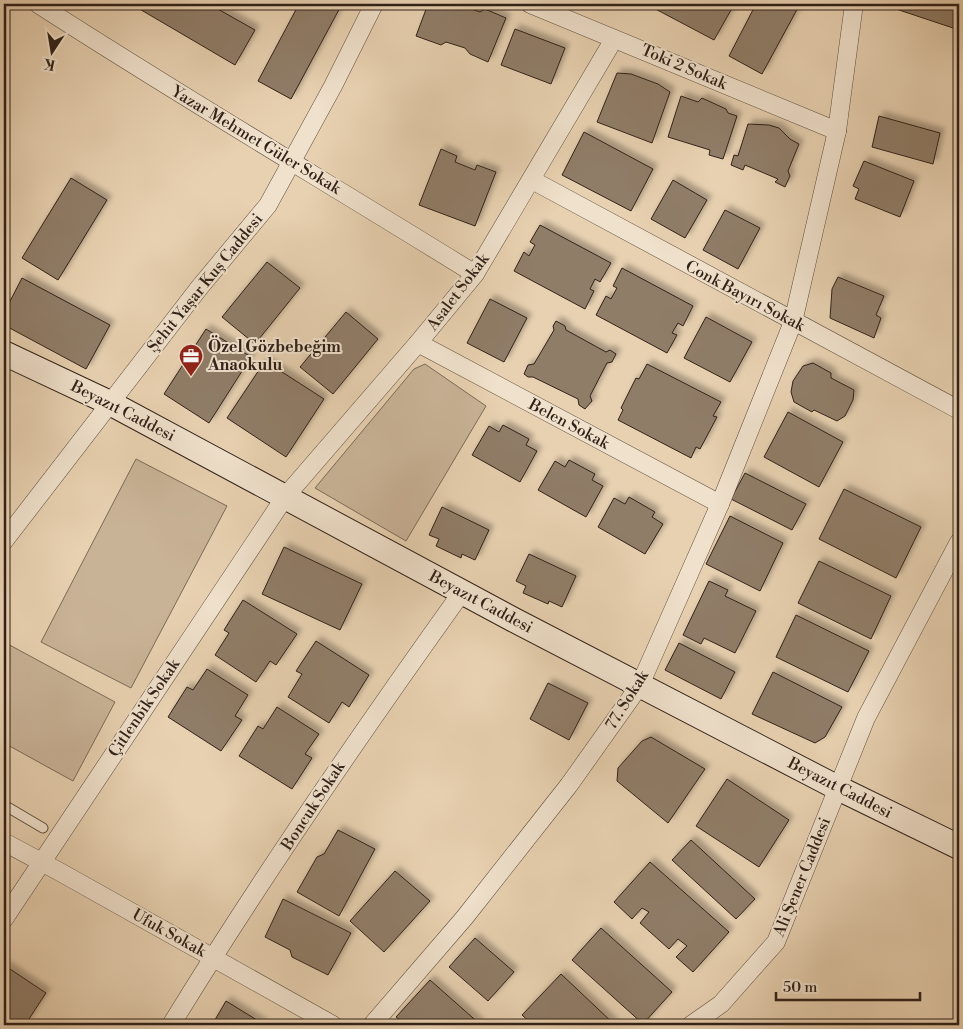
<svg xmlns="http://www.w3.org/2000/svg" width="963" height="1029" viewBox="0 0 963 1029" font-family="'Libre Bodoni',serif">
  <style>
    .green { fill: #c9b397; stroke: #7c6a58 }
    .building { fill: #907d68; stroke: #302118; filter: url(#shadow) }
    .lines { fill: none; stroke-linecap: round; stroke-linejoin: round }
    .lane-casing { stroke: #5e4d3e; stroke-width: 11 }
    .street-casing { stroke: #5e4d3e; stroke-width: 19 }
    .secondary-casing { stroke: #302118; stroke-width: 26 }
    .lane { stroke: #f0e1cc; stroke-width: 9 }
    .street { stroke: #f0e1cc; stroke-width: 18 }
    .secondary { stroke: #f0e1cc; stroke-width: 24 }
    .labels { text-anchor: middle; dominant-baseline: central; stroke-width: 4; stroke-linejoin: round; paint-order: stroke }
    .street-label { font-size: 16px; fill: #302118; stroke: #f0e1cc }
    .poi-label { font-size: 16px; font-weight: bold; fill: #302118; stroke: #f0e1cc; text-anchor: start }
  </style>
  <defs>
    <filter id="shadow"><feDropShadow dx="4.5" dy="-4.5" stdDeviation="2.5" flood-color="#0004"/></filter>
  </defs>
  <rect width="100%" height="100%" fill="#e8d1b1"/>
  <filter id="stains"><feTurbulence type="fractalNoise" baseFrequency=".004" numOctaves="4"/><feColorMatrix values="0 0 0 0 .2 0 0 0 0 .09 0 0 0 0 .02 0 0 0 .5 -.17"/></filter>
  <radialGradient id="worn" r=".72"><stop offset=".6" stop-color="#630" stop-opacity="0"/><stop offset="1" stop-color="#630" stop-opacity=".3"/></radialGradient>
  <g class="green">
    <path d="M425,364L486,406L406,541L315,488L414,369Z"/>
    <path d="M136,459L227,506L131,688L41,642Z"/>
    <path d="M4,642L115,702L73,781L4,743Z"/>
  </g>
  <g class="building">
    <path d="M131,4H209L255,30L235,65Z"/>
    <path d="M299,4H342L291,99L258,81Z"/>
    <path d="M428,4H456L480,12L485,9L506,18L488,62L470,54L465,48L446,42L441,45L416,36Z"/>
    <path d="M646,4H719L731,10L714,40Z"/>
    <path d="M756,4H800L762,74L729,56Z"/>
    <path d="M897,4H959V17L956,29L896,9Z"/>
    <path d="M515,29L565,48L551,84L501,65Z"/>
    <path d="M617,73L631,74L658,84L670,92L652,143L597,122Z"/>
    <path d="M681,96L698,102L702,98L726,109L728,113L737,116L723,159L709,155L710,150L668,137Z"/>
    <path d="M879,116L940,133L933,164L872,147Z"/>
    <path d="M748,124L769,125L779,128L790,139L799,144L788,171L790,176L785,187L775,182L778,179L745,165L743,170L731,165L734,155L738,156Z"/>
    <path d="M584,132L653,169L631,211L562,175Z"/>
    <path d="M441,149L457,156L455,162L475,170L477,165L496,172L475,226L419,205Z"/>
    <path d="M864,161L914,181L900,217L855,199L859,189L853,186Z"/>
    <path d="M71,178L107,200L58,280L22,258Z"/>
    <path d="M673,180L707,200L685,238L651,219Z"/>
    <path d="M725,210L760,228L738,269L703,250Z"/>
    <path d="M540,225L611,263L600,282L595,279L590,289L594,291L585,309L514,271L524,252L529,256L535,245L530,242Z"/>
    <path d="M267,262L300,288L255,344L222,317Z"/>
    <path d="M622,268L693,306L683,326L678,323L672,333L677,335L667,353L596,315L606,296L611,299L617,288L613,286Z"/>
    <path d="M838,277L884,296L876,315L881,318L874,338L830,318L832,289Z"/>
    <path d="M22,278L110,325L86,369L4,325V313Z"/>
    <path d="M490,299L527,318L504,362L467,343Z"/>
    <path d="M346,312L378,339L333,394L300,367Z"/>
    <path d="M706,317L752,342L730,382L684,358Z"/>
    <path d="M556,321L565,326L566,330L606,352L610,350L616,354L612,362L607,363L590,396L592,401L585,409L579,405L578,399L533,377H528L524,374L528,365L534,364L554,330L553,326Z"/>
    <path d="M206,329L251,357L209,423L164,394Z"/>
    <path d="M265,361L324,399L286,457L227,418Z"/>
    <path d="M813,363L831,373V378L854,390L853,400L845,416L837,421L814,410L812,412L794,402L791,392L793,381L803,366Z"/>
    <path d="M647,364L721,402L713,416L717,417L700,449L696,447L691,458L618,420L623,410L621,408L636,378L639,379Z"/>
    <path d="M788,412L843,442L819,487L764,457Z"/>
    <path d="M503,425L529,439L526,445L537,451L520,482L472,455L489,426L499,432Z"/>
    <path d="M569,460L595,474L592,480L603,486L586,517L538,490L555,461L565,467Z"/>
    <path d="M745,473L806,504L792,530L731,499Z"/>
    <path d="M844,489L921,527L896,578L819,539Z"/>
    <path d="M629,497L655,512L652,517L663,524L645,554L598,527L614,498L625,504Z"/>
    <path d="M442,507L489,530L475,560L462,554L461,558L436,546L439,539L429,535Z"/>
    <path d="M730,516L783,543L760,591L706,564Z"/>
    <path d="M284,547L362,584L340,630L262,594Z"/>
    <path d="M529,554L576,576L562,607L549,601L548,604L523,593L526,586L516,581Z"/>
    <path d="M819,561L891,596L871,639L798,603Z"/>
    <path d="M709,581L728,590L725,596L756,611L735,653L704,638L701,644L683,635Z"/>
    <path d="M243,600L297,634L276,665L270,661L256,682L215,655L229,633L224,630Z"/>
    <path d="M796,615L869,651L848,692L776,657Z"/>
    <path d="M316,641L369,675L349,707L342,702L329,723L288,697L302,674L296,671Z"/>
    <path d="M679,643L735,672L721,699L665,670Z"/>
    <path d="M207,669L248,695L235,716L242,720L221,751L168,717L187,687L193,690Z"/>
    <path d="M773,672L842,707L825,737L815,743L752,714Z"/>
    <path d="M548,683L588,703L569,740L530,719Z"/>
    <path d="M277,707L319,734L305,754L312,758L292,789L239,756L258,726L263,729Z"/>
    <path d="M651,737L705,769L668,823L617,781L618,768L642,741Z"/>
    <path d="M727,779L789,820L759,867L696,826Z"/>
    <path d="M338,830L375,849L339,916L297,892L317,857L324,854Z"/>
    <path d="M691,840L755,899L736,919L672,860Z"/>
    <path d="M650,862L729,932L693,972L676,957L687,946L678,939L669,949L640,923L649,912L642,908L632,919L614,902Z"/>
    <path d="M395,871L430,901L384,952L350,921Z"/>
    <path d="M283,899L351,933L328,975L292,957L290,950L265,937Z"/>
    <path d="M601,928L672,992L643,1024L572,960Z"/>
    <path d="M475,938L514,972L488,1001L449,967Z"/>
    <path d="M4,965L46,993L25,1025H4Z"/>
    <path d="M561,974L614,1024L613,1025H533L522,1015Z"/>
    <path d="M430,980L481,1025H406L396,1017Z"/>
    <path d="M226,1001L265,1025H212Z"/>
  </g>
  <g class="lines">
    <defs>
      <path id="lane" d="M4,805L43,828"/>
      <g id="street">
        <path d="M38,4C182,97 330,184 475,274"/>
        <path d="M530,4L837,131"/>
        <path d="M532,180L959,410"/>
        <path d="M418,343L720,504"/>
        <path d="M4,541L199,288L268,205L333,86L374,4"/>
        <path d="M4,842L60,872L333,1025"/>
        <path d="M4,919L285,497L418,343L475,274L614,39"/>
        <path d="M171,1025C262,876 361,733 462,592"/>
        <path d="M372,1025L465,917L569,785L640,685L720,504L793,322L837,131L854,4"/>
        <path d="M691,1025L721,1004L776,942L866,718L959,542"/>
      </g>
      <path id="secondary" d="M4,353L110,403L514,620L838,788L959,847"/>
    </defs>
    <use href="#lane" class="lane-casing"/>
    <use href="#street" class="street-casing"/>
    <use href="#secondary" class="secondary-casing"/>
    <use href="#lane" class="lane"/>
    <use href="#street" class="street"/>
    <use href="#secondary" class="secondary"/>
  </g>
  <defs>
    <symbol id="office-pin" viewBox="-11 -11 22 30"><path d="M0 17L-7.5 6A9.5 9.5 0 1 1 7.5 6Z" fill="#8f2418" stroke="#f0e1cc"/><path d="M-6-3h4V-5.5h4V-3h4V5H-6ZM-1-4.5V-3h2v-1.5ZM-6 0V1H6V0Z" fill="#fff"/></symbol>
  </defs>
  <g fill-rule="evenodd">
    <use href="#office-pin" x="177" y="342" width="28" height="38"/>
  </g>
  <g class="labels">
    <g class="street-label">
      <text transform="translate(684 67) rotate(23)">Toki 2 Sokak</text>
      <text transform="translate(256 140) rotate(31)">Yazar Mehmet Güler Sokak</text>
      <text transform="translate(205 283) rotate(-51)">Şehit Yaşar Kuş Caddesi</text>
      <text transform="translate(458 292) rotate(-53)">Asalet Sokak</text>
      <text transform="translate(745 296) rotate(28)">Conk Bayırı Sokak</text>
      <text transform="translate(123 411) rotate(27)">Beyazıt Caddesi</text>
      <text transform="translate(569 424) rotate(28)">Belen Sokak</text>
      <text transform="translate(481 602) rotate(28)">Beyazıt Caddesi</text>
      <text transform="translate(627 700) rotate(-58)">77. Sokak</text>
      <text transform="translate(144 708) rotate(-56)">Çitlenbik Sokak</text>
      <text transform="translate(840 788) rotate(27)">Beyazıt Caddesi</text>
      <text transform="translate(313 806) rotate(-57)">Boncuk Sokak</text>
      <text transform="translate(802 877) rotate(-68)">Ali Şener Caddesi</text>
      <text transform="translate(169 933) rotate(29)">Ufuk Sokak</text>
    </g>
    <g class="poi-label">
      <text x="208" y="347">Özel Gözbebeğim<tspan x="208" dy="18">Anaokulu</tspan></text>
    </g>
  </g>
  <rect width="963" height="1029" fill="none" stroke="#e8d1b1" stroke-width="20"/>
  <rect x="5" y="5" width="953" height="1019" fill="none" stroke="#302118" stroke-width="2.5"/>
  <rect x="10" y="10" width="943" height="1009" fill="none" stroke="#302118"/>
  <g transform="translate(52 52) rotate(192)" stroke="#f0e1cc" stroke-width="4" paint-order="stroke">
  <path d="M0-4L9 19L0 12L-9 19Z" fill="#302118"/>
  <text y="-8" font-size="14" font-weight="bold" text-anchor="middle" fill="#302118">K</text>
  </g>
  <path d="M776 992v8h144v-8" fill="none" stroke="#302118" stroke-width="2.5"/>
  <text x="783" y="992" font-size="15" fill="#302118" stroke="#f0e1cc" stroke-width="4" paint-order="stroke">50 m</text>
  <rect width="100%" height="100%" filter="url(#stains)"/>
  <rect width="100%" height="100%" fill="url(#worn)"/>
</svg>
